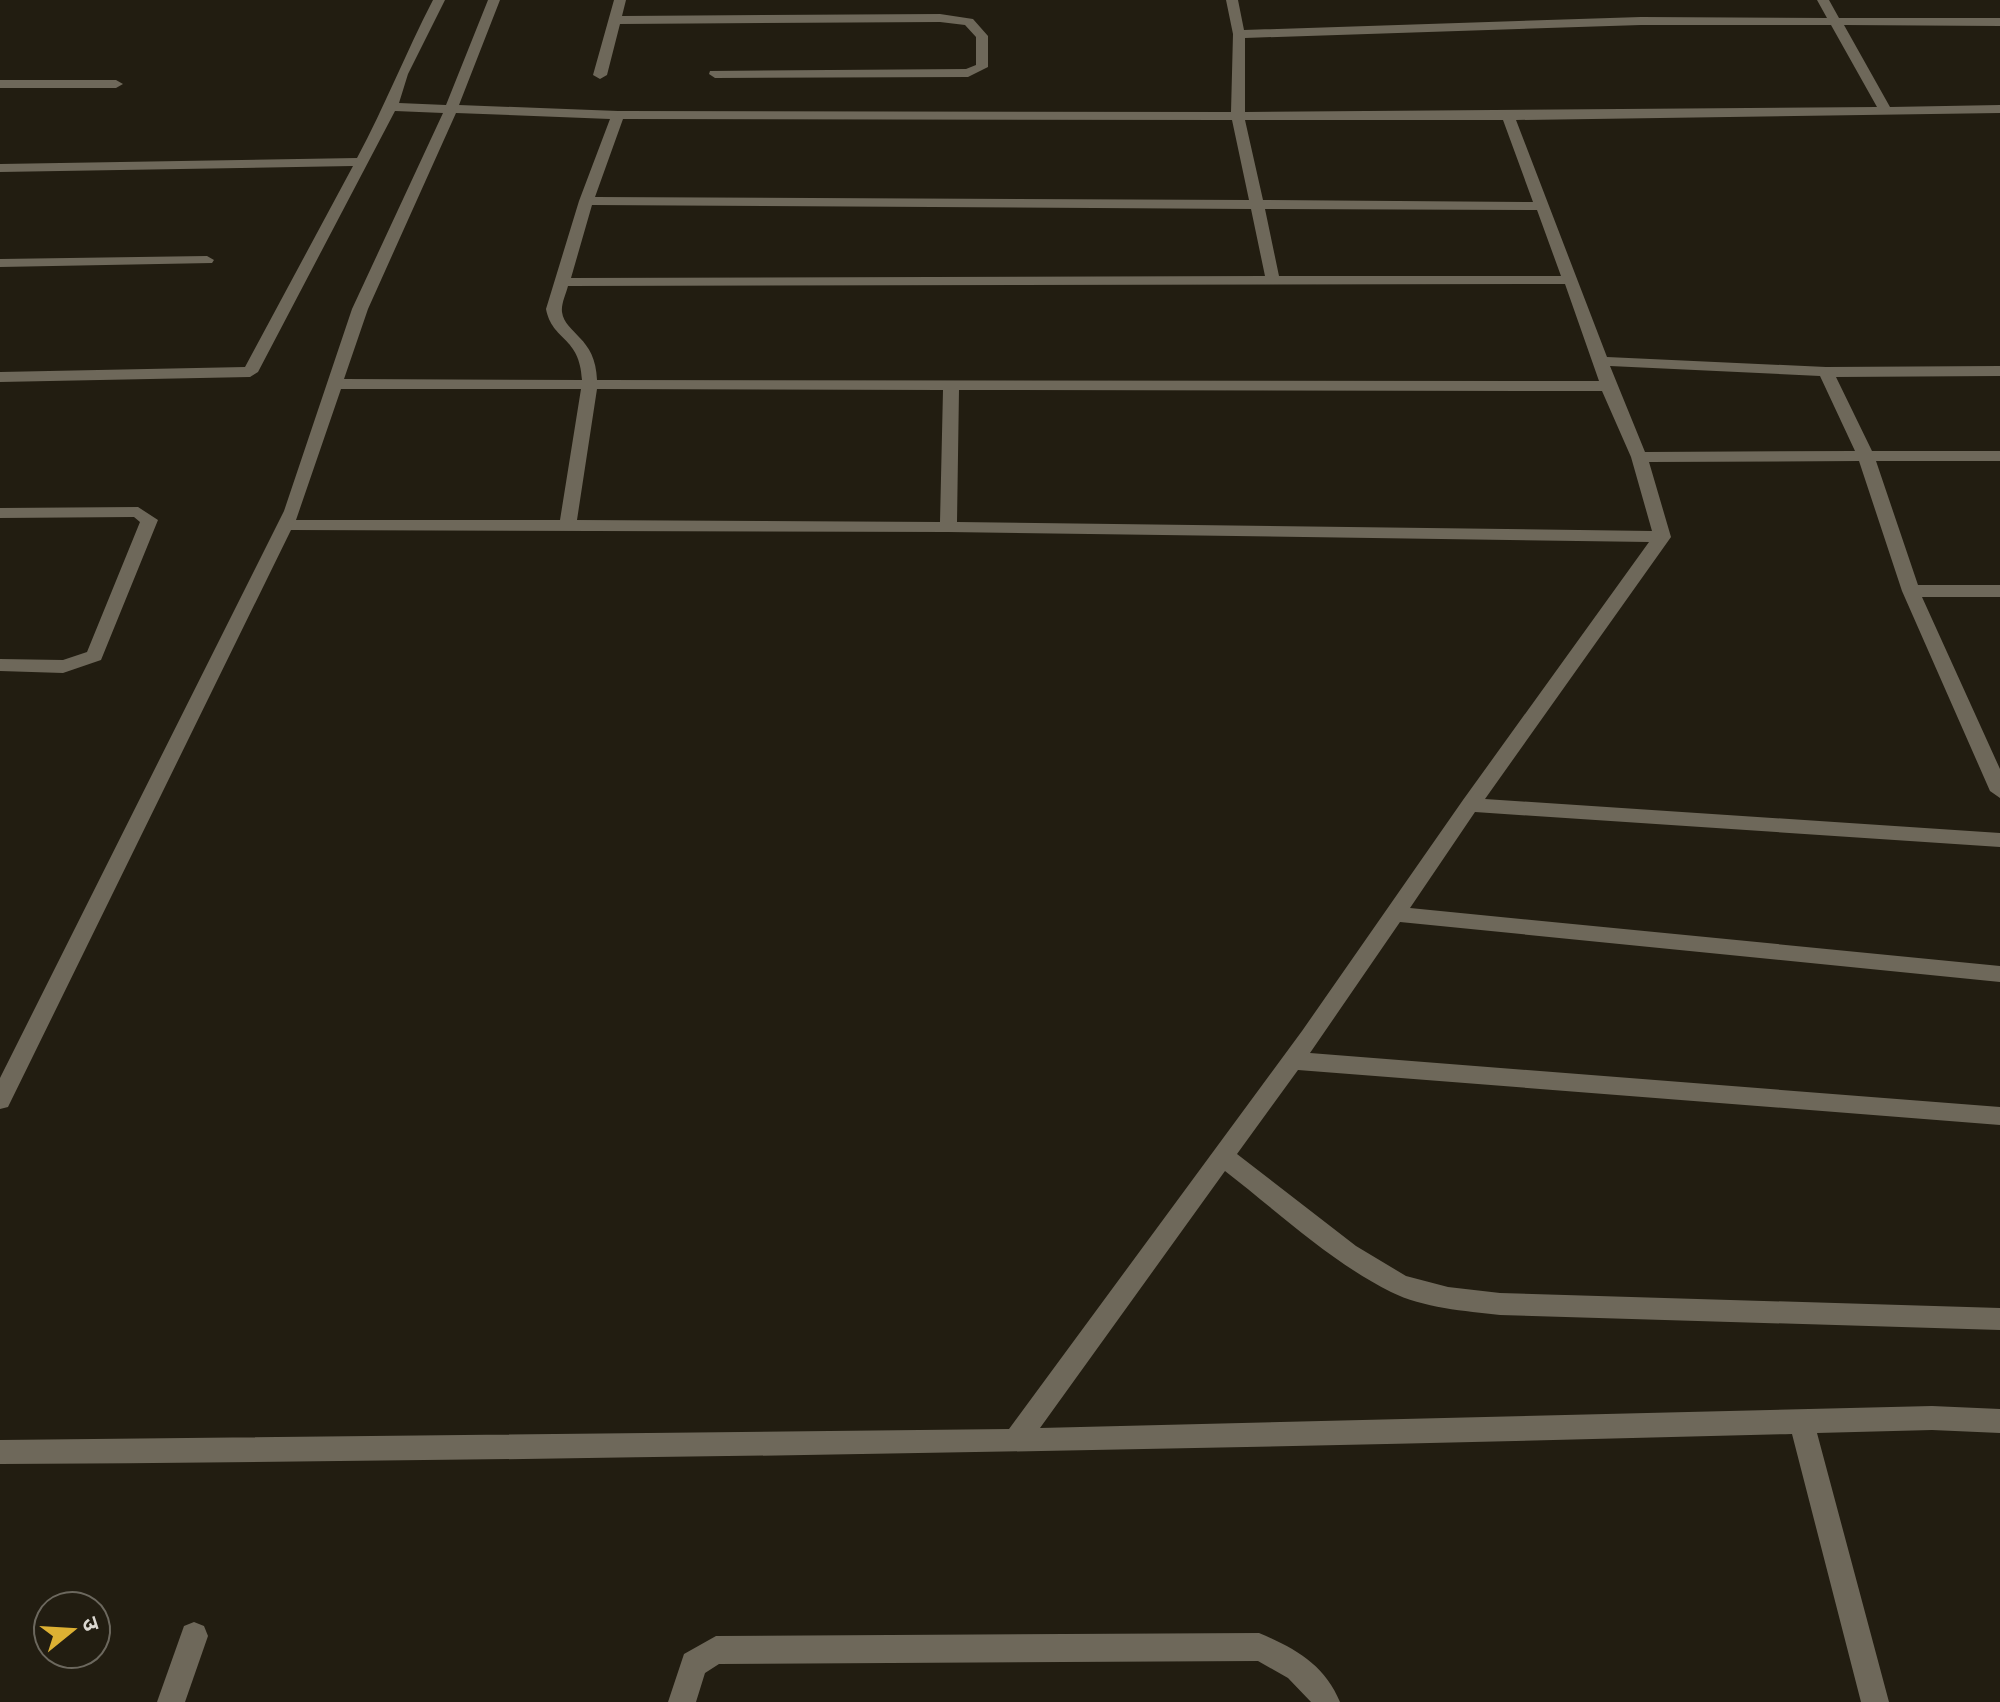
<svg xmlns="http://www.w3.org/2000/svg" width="2000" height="1702" viewBox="0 0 2000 1702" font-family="'Roboto Serif','Noto Sans Devanagari',serif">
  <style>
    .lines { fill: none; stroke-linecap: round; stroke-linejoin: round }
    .street { fill: #6e685a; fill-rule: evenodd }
  </style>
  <rect width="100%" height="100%" fill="#221d11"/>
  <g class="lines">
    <g class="street">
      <path d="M433,0H445L408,74L399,103L446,105L488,0H500L459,105L618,111L1231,112L1233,34L1226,0H1238L1244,30L1641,17L1827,18L1817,0H1829L1839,18H2000V26L1844,25L1890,107L2000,105V113L1516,120L1607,357L1826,367L2000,366V376L1836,377L1872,451H2000V461H1876L1918,585H2000V597H1922L2000,769V798L1990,791L1902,591L1859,461L1649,462L1671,537L1485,799L2000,833V847L1475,812L1410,908L2000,966V982L1400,922L1310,1053L2000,1107V1125L1298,1070L1237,1154L1356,1246L1406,1276L1448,1287L1500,1293L2000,1308V1330L1500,1315C1465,1311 1423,1308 1391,1292C1331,1262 1278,1212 1225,1171L1040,1428L1932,1406L2000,1409V1433L1932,1430L1817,1433L1889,1702H1861L1792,1434C1194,1450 597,1460 0,1464V1440L1009,1429L1302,1031L1463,800L1649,542L948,532L291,530L8,1107L0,1109V1078L284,511L352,309L443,113L395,111L258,372L250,377L0,382V372L245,367L353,166L0,172V164L357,158C385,106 406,52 433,0ZM1641,25H1831L1877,107L1245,112V38ZM456,113L610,119L579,201L546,309C552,341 580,336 582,380L344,379L368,309ZM623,119L1232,120L1249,200L595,197ZM1245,120H1503L1533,202L1263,200ZM592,205L1251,209L1265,276L571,278ZM1265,209L1537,210L1561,276H1279ZM1565,284L1599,381L597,380C596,337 565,334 562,312C561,304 566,294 568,286ZM1610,366L1820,376L1855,451L1645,452ZM341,389H581L560,520H296ZM597,389L943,390L940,522L577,520ZM959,390L1602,391L1631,457L1652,531L957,522Z"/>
      <path d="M614,0H626L622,16L940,14L973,19L988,36V67L968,77L715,78L709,74L710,71L966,69L976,65V37L965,25L940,22L620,24L607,75L600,79L593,75Z"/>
      <path d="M0,80H116L123,84L116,88H0Z"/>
      <path d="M207,256L214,260L212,263L0,267V259Z"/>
      <path d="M138,507L158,520L101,660L63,673L0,671V659L63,660L87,652L140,522L134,517L0,518V508Z"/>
      <path d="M194,1622L204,1626L208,1636L185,1702H157L184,1626Z"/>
      <path d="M1259,1633C1295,1648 1325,1665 1340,1702H1311L1288,1678L1258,1661L719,1664L705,1673L696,1702H668L684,1654L716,1636Z"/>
    </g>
  </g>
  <g transform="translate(72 1630) rotate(72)"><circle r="38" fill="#221d11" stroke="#6c685e" stroke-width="2"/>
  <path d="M0-6L14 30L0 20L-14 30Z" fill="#ddb133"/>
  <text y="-12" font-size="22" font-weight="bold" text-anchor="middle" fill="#dcd8d1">उ</text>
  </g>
</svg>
